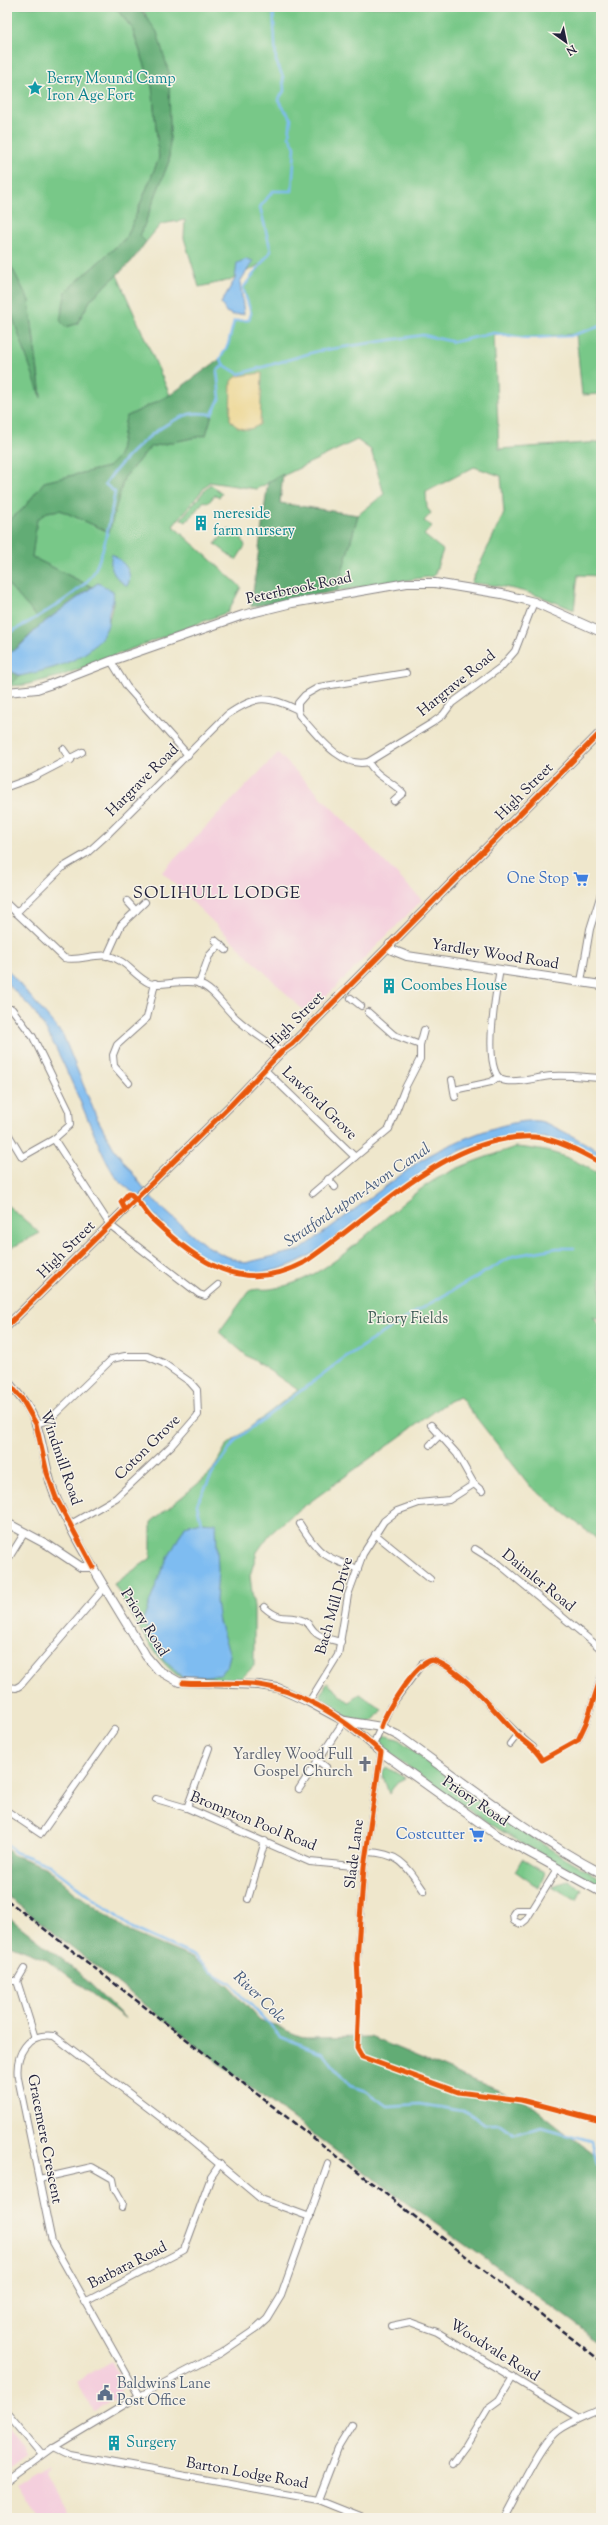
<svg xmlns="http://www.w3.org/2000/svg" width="608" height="2525" viewBox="0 0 608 2525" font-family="'Sorts Mill Goudy',serif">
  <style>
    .built { fill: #f4cfdd }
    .green { fill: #78c888; stroke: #4d7562 }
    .forest { fill: #62ac74; stroke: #426758 }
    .sand { fill: #eeda9e; stroke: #887e6c }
    .water { fill: #7ebcf1; stroke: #506f96 }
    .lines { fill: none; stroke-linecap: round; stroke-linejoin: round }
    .stream { stroke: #7ebcf1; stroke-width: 2.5 }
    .minor-casing { stroke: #888484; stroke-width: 8 }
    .tertiary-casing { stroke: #888484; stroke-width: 10 }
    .minor { stroke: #fff; stroke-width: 6 }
    .tertiary { stroke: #fff; stroke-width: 8 }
    .rail { stroke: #22223b; stroke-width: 2.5; stroke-dasharray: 6 3; stroke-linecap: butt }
    .cycleway-casing { stroke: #f7f3e8; stroke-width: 8 }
    .cycleway { stroke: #e8590c; stroke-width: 5 }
    .labels { text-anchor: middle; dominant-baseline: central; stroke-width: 3; stroke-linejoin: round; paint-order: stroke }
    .culture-label { font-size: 15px; fill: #0d838f; stroke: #f7f3e8; text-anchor: start }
    .street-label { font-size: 15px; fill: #22223b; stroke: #f7f3e8 }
    .shop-label { font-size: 15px; fill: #366cbe; stroke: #f7f3e8; text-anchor: end }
    .park-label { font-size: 15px; fill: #405c56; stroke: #f7f3e8 }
    .worship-label { font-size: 15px; fill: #5b616d; stroke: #f7f3e8; text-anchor: end }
    .service-label { font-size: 15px; fill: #4e5e75; stroke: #f7f3e8; text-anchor: start }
    .water-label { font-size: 16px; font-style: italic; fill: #42587b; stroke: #f7f3e8 }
    .quarter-label { font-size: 17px; letter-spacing: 1px; fill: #22223b; stroke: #f7f3e8 }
  </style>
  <rect width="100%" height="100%" fill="#f7f3e8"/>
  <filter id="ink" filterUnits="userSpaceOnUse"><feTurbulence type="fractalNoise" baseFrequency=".025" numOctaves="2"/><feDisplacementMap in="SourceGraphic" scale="8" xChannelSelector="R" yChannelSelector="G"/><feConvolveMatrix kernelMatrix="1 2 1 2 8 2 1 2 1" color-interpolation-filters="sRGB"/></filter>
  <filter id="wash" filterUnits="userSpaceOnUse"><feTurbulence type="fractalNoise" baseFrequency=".012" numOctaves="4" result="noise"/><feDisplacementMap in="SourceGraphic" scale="16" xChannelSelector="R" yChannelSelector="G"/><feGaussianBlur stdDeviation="0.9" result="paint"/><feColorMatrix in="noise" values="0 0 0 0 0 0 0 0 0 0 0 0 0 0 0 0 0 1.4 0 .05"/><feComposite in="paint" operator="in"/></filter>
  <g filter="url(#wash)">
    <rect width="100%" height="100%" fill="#efe7cc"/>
    <g class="built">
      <path d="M278,753L422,900L308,1015L162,872Z"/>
      <path d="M111,2361L124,2382L119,2396L94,2411L76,2382Z"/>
      <path d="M7,2427L25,2448L26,2456L7,2470Z"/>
      <path d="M50,2466L47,2473L71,2518H41L17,2485Z"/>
    </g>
    <g class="green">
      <path d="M7,7H115L132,28L152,86L159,158L127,237L66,291L77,324L91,299L117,275L170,395L126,417L119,457L108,467L44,482L23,509L7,522V301L41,395L29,301L7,258Z"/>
      <path d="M139,7H601V394L582,395L576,334L526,338L494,334L499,449L601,442V576L578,575L574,610C537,594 512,586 471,583L504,513L501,476L474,467L426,492L427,508L431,513L424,521L432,526L424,535L443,550L434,576L337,591L358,515L384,494L371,450L357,440L256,489L209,482L173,526L241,587L228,612L61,676L24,685L7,686L20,676L69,662L108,624L113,604V591L98,583L92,587L32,557L36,520L47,512L60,510L109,532L124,478L150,447L206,435L212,414L220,398L217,371L224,365L220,359L228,345L234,321L249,320L251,313L243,288L264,262L231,280L199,287L184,238L185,220L161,224L146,242L140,236L169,161L170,135L169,73L145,13Z"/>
      <path d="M210,484L222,493L219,498L215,495L208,503L204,501L186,522L181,519Z"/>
      <path d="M228,529L241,536L245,546L236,560L215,544Z"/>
      <path d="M7,583L37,617L7,634Z"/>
      <path d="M515,1147C553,1150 568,1156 601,1175V1319L593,1316L601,1328V1542L530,1486L460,1397L449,1401L292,1515L270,1534L257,1552L250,1576L254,1607V1666L242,1678L188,1681C159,1672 130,1610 114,1584L151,1558V1522L211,1473L226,1446L298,1390L246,1355L219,1332L249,1291C257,1288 262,1290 270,1289C283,1287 296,1283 308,1277C352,1255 385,1214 425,1186C453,1167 484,1158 515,1147Z"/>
      <path d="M7,1205L40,1233L7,1250Z"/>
      <path d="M327,1683L349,1702L360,1694L382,1709C379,1713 375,1719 372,1721C360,1728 329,1707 322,1698L321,1694Z"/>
      <path d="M384,1735L398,1739C464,1787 528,1841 601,1878V1887C523,1846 447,1801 380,1744Z"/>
      <path d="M386,1767L405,1778L397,1782L389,1794L382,1773Z"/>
      <path d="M522,1859L545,1873L539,1888L515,1871Z"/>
      <path d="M568,1881L582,1889L577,1901L552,1886Z"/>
    </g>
    <g class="forest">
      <path d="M115,7H139L157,32L169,73L170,135L169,161L140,236L146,242L131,262L91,299L77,324L65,327L60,320L66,291L127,237L159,158L152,86L132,28Z"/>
      <path d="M7,258L29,301L41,398L7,301Z"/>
      <path d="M220,359L224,365L217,371L220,398L212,414L206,435L150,447L124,478L109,532L60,510L47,512L37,520L32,557L92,587L42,624L7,657V634L37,617L7,583V522L23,509L44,482L108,467L119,456L126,417L170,395Z"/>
      <path d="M283,474L280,503L358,515L337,591L251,607L268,482Z"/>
      <path d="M7,660L9,670L20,676L8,686Z"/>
      <path d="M7,1849L13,1855L47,1868L74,1892L130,1932L192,1958L229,1987L260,2020L305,2038L371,2037L521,2100L534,2107L601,2160V2346L580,2327L337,2152L224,2067L7,1896Z"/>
      <path d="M7,1916L77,1971L126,2019L45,1959L7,1944Z"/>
    </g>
    <path class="sand" d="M262,373L260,424C250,432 237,431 230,419L231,381L238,376Z"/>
    <g class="water">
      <path d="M247,259L253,261L240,282L244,314L233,315L226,312L221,303L235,279L237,263Z"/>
      <path d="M112,554C123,562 135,572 127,586C115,578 108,569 112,554Z"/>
      <path d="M98,583L113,591C115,600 111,604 109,612C108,616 109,621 108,625C95,660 52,669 20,676L9,670L8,654L19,647L42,624Z"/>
      <path d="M7,969L63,1035L96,1116L113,1147L152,1199L181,1225L204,1244L223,1255L245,1263L300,1250L421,1160C448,1144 507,1118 538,1121C547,1121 590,1146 601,1152V1160C500,1099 429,1166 351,1226C322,1248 295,1270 257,1273C207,1276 163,1225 132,1192C126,1186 119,1182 115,1176C104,1159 97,1140 89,1122C75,1090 53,1035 32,1009C24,1000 15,992 7,983Z"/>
      <path d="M200,1522L216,1523L218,1570L216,1601L219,1622L230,1655L227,1667L220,1675L183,1678L160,1656L143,1620L162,1569L185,1526Z"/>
    </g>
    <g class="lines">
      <g class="stream">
        <path d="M273,7L276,61L283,77L284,91L278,100L291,119L289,136L295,147L292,191H273L260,207L271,251L243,288L251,313L249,320L234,321L228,345L220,359L224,365L239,374L318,351L423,335L454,342L494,333L526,338L570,336L601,326"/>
        <path d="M7,634C28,623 84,592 94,572C106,548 110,518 115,492L105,484C124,457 158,423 190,414C197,412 205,414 212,414L220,398L217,371L224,365"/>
        <path d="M201,1523L197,1504L214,1471L237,1439L344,1358L422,1308L513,1256L557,1248H574"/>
        <path d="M7,1844L15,1852L49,1865L132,1928L194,1956L209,1971L231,1984L281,2037L323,2053L350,2086L365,2090L388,2106L420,2104L469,2112L485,2124H500L514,2134L542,2127L591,2141L596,2163L601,2167"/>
      </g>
    </g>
  </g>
  <g filter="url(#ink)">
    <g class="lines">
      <defs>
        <g id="minor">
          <path d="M111,661L127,687L188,755"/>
          <path d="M298,710V703L305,695L319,687L406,673"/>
          <path d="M63,749L71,760"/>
          <path d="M368,762C378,778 390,780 403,793L394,801"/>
          <path d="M7,787L32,778L82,752"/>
          <path d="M127,901L136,911"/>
          <path d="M7,904L64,958C78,962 94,953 109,956C126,960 134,976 149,983C158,987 184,979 197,983C215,989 223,1007 237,1019C250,1031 267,1041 281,1052"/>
          <path d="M16,913L63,867L87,853L109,833L227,715C257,695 266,695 298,710L299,715C316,733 340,769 368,762L432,723L443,715L452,703L501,667L515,651L534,602"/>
          <path d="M215,940L226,950"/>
          <path d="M107,956L121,925L145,902"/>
          <path d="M500,969C497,987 479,1078 506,1081C521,1083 538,1077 552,1076C568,1075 585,1077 601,1078"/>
          <path d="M581,982L590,929L601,894"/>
          <path d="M199,984L209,956L220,944"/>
          <path d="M351,998L361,1006"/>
          <path d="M7,1009H12L33,1037L69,1111L70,1125L54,1139"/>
          <path d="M368,1012L394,1035L420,1045"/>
          <path d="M265,1070L355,1157L313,1193"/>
          <path d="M452,1080L455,1097"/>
          <path d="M129,1083L114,1066L113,1055L117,1045L147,1018L155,983"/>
          <path d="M454,1090L491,1082L498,1077"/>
          <path d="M7,1132L22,1157L54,1139L110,1225L199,1294L205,1296L218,1285"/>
          <path d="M355,1157L389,1129L405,1088L420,1059V1045L424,1030"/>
          <path d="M328,1179L335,1187"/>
          <path d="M36,1424L49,1420L112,1359L125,1356H147L163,1363L190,1382L197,1390L198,1415L172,1445L116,1498L69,1525"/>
          <path d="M430,1445L440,1435"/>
          <path d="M474,1484L482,1491"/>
          <path d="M300,1524C319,1555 325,1557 358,1569"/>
          <path d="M375,1534L430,1579"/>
          <path d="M475,1549L499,1564L601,1649"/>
          <path d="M7,1561L25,1532"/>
          <path d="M264,1607C283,1624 287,1613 304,1621C310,1623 310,1628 315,1632C320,1638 333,1640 341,1642"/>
          <path d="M7,1687L16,1688L21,1685L105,1587"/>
          <path d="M309,1702L338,1655L348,1595L363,1554L384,1521L397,1511L419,1503L449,1500L474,1484L457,1454L431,1425"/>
          <path d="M578,1740L586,1723L601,1677"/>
          <path d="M510,1744L517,1735"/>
          <path d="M373,1745L390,1707L422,1664L432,1660C466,1669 503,1726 533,1747"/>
          <path d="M317,1760L326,1767"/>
          <path d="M299,1789L344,1721"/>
          <path d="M156,1799L187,1808L310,1862L364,1867"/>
          <path d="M187,1808L209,1748"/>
          <path d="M7,1811L41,1834L114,1730"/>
          <path d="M367,1852C400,1853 406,1865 424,1891"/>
          <path d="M248,1899L265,1841"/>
          <path d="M532,1910H516L513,1914L514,1921L521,1924L526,1920L558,1868"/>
          <path d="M357,1959L364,1867L381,1752"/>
          <path d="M7,1981H17L24,1969"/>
          <path d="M17,1981L35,2038"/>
          <path d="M39,2179L92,2167L113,2179L115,2189L123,2203L122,2208"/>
          <path d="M85,2302L184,2250L211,2177L220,2164"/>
          <path d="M391,2326L410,2322L437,2332L578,2417"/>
          <path d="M139,2396L52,2242L18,2078C15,2055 27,2032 54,2036L189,2139L261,2199L310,2217"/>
          <path d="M7,2413L42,2455"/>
          <path d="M54,2447L70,2455L318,2500L363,2518"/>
          <path d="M452,2464L466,2445L488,2408L499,2400L513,2377"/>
          <path d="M7,2481L54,2447L139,2396L221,2353L256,2329L267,2319L281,2296L328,2164"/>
          <path d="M318,2500L338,2448L352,2425"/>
          <path d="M504,2518C516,2497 540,2444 557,2431C571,2421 586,2416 601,2409"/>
        </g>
        <g id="tertiary">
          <path d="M7,692L37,689L49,685L111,661L243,615L292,603L407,583H435L502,594L534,602L601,632"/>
          <path d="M390,944L392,950L407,956L601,985"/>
          <path d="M7,1326L230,1106L281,1052L292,1044L601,732"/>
          <path d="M7,1381C18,1394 30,1407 36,1424C45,1448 45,1476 57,1500C82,1554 116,1605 146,1656L158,1670L179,1682L259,1685L278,1688L309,1702L344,1721L381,1752L497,1835L601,1892"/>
          <path d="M7,1523L48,1545L81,1567H93"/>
          <path d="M345,1721L381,1727L399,1736C465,1783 529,1835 601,1873"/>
        </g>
      </defs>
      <use href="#minor" class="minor-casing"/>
      <use href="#tertiary" class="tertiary-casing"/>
      <use href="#minor" class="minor"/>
      <use href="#tertiary" class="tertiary"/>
      <path class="rail" d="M7,1900L601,2361"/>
      <defs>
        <g id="cycleway">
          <path d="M125,1210L121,1202L129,1193C138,1198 145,1213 153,1220C197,1262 243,1295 303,1263C370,1219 448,1133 534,1137C557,1139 581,1152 601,1163"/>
          <path d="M7,1326L230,1106L281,1052L292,1044L601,732"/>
          <path d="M7,1381L22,1399L36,1424L47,1473L56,1498L93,1567"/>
          <path d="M183,1683C208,1685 234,1681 259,1685C306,1691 348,1722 381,1752L364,1867L357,1959L359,2000L357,2048L362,2057L458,2092L521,2100L601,2121"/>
          <path d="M381,1727C386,1711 415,1663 432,1660C461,1668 497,1714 518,1736C528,1746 533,1745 542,1760L578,1740L586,1723L601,1677"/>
        </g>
      </defs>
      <use href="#cycleway" class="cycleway-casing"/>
      <use href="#cycleway" class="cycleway"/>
    </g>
  </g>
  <defs>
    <symbol id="sight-bare" viewBox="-9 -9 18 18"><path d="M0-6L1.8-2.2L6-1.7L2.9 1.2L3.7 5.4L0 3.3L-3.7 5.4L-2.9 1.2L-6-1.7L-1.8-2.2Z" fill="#0f9aa8" stroke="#f7f3e8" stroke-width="2.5" paint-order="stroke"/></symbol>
    <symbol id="building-bare" viewBox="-9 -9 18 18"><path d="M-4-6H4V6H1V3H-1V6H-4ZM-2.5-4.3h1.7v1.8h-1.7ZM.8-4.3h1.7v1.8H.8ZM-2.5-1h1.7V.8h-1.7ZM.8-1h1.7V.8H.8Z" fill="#0f9aa8" stroke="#f7f3e8" stroke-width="2.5" paint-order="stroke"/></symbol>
    <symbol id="supermarket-bare" viewBox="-9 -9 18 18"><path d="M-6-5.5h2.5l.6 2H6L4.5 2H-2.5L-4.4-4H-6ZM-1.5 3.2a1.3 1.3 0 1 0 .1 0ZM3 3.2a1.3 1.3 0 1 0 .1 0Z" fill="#3f7fe0" stroke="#f7f3e8" stroke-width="2.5" paint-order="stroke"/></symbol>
    <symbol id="church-bare" viewBox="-9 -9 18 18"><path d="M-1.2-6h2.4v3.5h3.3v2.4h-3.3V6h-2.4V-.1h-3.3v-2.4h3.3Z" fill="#6b7280" stroke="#f7f3e8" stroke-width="2.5" paint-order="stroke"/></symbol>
    <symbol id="civic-bare" viewBox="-9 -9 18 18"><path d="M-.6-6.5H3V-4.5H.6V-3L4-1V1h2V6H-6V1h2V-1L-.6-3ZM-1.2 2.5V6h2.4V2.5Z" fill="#5c6f8a" stroke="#f7f3e8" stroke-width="2.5" paint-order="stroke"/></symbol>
  </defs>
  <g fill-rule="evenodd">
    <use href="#sight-bare" x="24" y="77" width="22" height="22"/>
    <use href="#building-bare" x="190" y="512" width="22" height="22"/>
    <use href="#supermarket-bare" x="570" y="868" width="22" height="22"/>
    <use href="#building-bare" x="378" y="975" width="22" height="22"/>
    <use href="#church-bare" x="354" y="1753" width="22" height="22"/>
    <use href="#supermarket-bare" x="466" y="1824" width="22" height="22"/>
    <use href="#civic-bare" x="94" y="2382" width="22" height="22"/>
    <use href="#building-bare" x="103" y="2432" width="22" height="22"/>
  </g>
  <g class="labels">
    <g class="culture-label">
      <text x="47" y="79">Berry Mound Camp<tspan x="47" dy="17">Iron Age Fort</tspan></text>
      <text x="213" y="514">mereside<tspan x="213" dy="17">farm nursery</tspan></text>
      <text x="401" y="986">Coombes House</text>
      <text x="126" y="2443">Surgery</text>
    </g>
    <g class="street-label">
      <text transform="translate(299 589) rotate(-12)">Peterbrook Road</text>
      <text transform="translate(457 684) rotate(-39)">Hargrave Road</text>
      <text transform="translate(143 781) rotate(-45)">Hargrave Road</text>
      <text transform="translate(525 792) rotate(-45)">High Street</text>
      <text transform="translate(495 955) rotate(9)">Yardley Wood Road</text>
      <text transform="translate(296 1021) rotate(-45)">High Street</text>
      <text transform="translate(319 1104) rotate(44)">Lawford Grove</text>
      <text transform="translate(67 1250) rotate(-45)">High Street</text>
      <text transform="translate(148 1448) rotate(-45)">Coton Grove</text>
      <text transform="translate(60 1458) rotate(71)">Windmill Road</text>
      <text transform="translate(538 1581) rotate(39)">Daimler Road</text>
      <text transform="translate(335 1606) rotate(-74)">Bach Mill Drive</text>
      <text transform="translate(144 1623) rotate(58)">Priory Road</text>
      <text transform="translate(475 1802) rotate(34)">Priory Road</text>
      <text transform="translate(253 1822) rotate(22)">Brompton Pool Road</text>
      <text transform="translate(355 1854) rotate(-83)">Slade Lane</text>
      <text transform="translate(44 2139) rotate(79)">Gracemere Crescent</text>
      <text transform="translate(128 2266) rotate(-27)">Barbara Road</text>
      <text transform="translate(494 2351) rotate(32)">Woodvale Road</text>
      <text transform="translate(247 2474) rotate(10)">Barton Lodge Road</text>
    </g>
    <g class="shop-label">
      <text x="569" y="879">One Stop</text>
      <text x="465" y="1835">Costcutter</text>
    </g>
    <g class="park-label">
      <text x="408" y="1319">Priory Fields</text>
    </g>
    <g class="worship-label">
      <text x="353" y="1755">Yardley Wood Full<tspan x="353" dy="17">Gospel Church</tspan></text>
    </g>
    <g class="service-label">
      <text x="117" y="2384">Baldwins Lane<tspan x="117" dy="17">Post Office</tspan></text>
    </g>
    <g class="water-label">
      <text transform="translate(358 1196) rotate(-34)">Stratford-upon-Avon Canal</text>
      <text transform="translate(259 1998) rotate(44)">River Cole</text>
    </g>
    <g class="quarter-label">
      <text x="217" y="894">SOLIHULL LODGE</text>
    </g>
  </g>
  <rect width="608" height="2525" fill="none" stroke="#f7f3e8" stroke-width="24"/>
  <g transform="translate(566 42) rotate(147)" stroke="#f7f3e8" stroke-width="3" paint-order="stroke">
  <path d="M0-3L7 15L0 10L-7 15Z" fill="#22223b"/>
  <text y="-6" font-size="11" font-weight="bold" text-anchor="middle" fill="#22223b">N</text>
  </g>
</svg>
